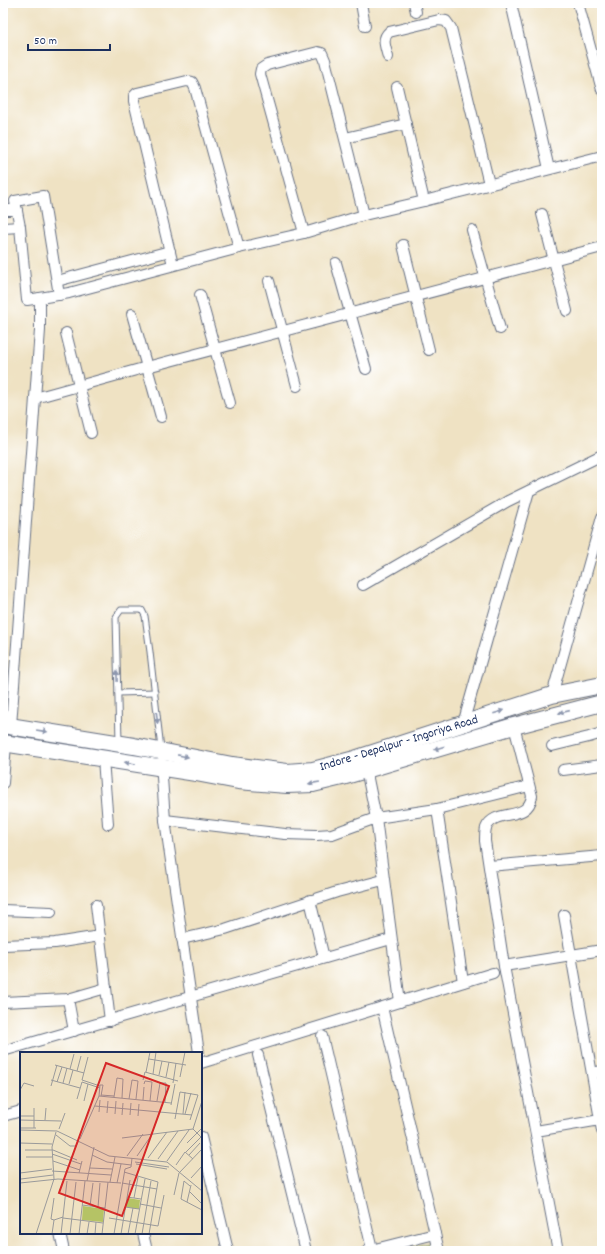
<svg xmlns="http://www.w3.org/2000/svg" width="605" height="1254" viewBox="0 0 605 1254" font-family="Dekko,sans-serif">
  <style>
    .green { fill: #b5c365; stroke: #687962 }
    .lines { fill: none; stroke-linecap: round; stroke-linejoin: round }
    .service-casing { stroke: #656e81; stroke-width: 7 }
    .minor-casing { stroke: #656e81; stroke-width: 12 }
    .primary-casing { stroke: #656e81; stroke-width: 18 }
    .service { stroke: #fff; stroke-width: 5 }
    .minor { stroke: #fff; stroke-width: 10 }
    .primary { stroke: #fff; stroke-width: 16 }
    .oneway { fill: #8d97ae }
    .labels { text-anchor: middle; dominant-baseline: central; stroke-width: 3; stroke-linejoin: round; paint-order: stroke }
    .street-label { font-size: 13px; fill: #1b2f5e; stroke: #fff }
    .inset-road { fill: none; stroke: #9a9a9b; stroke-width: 1 }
    .view { fill: #d62828; fill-opacity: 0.15; stroke: #d62828; stroke-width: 2 }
    .inset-edge { fill: none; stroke: #1b2f5e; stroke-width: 2 }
  </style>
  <rect width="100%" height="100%" fill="#fff"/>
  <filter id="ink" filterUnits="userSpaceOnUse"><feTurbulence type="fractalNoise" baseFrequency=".025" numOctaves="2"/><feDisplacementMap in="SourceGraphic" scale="8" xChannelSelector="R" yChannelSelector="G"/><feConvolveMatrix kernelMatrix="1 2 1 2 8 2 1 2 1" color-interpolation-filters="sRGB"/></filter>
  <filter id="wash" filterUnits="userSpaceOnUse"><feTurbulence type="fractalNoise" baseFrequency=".012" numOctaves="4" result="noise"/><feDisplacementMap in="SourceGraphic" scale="16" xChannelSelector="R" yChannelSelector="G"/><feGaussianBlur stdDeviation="0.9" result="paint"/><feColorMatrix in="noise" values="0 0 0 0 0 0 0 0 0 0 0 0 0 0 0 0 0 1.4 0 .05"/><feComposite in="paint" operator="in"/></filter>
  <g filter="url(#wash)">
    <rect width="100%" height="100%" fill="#efe2c3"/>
    <path class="green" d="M432,1242L434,1251H396Z"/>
  </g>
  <g filter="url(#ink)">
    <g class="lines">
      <defs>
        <g id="service">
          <path d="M118,693L155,692"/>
          <path d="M119,742L116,617L121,610H142L145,616L150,652L161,749"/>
        </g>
        <g id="minor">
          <path d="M361,3L365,26"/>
          <path d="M414,3L416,12"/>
          <path d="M511,3L549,169"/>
          <path d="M578,3L602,90"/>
          <path d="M388,57C386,48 381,39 389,32L439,20L446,21L451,28L489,184"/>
          <path d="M397,87L424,201"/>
          <path d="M345,138L406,124"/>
          <path d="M3,210H17"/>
          <path d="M542,214L567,311"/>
          <path d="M3,228L20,227"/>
          <path d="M472,230L500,329"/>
          <path d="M304,233L260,74L261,69L267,65L318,52L322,53L325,60L364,215"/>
          <path d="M403,245L429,350"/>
          <path d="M336,263L366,369"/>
          <path d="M173,265L134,101V96L137,93L187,81L192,82L195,88L239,248"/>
          <path d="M57,281L170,251"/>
          <path d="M269,281L297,386"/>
          <path d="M200,295L230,403"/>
          <path d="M40,298L27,300L20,227L15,201L43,196L59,295"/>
          <path d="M132,314L161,417"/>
          <path d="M66,333L91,433"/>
          <path d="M35,398L147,367L602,247"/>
          <path d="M363,585L508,501L602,455"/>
          <path d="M552,695L602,517"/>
          <path d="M463,724L529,491"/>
          <path d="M11,726L40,330V298L69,293L239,248L304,233L364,215L424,201L602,156"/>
          <path d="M514,726L532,796C528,823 495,807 486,828C485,832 485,837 485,841L504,966L558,1251"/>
          <path d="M552,746L589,737L602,733"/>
          <path d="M103,759L108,824"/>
          <path d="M161,763L165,820L199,1053"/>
          <path d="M366,769L376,818L400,1002"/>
          <path d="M563,770L602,765"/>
          <path d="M3,783L6,744"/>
          <path d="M437,809L463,982"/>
          <path d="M165,820L285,834L317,835L332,834L376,818L437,809L529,786"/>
          <path d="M489,866L602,856"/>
          <path d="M310,900L324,958"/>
          <path d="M96,905L110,1021"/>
          <path d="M3,910L51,912"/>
          <path d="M564,915L602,1131"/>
          <path d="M182,939L225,929L337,892L383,880"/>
          <path d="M3,945L55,943L100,936"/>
          <path d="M504,966L602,950"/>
          <path d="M68,999L74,1031"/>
          <path d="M3,1002L68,999L106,988"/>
          <path d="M382,1007L439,1251"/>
          <path d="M322,1036L372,1249"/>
          <path d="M3,1051L391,939"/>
          <path d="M258,1055L306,1251"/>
          <path d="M201,1063L493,973"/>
          <path d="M592,1073L602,1071"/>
          <path d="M3,1116L21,1111"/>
          <path d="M536,1131L600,1120"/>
          <path d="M201,1137L228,1251"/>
          <path d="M60,1233L64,1251"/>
          <path d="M143,1233L147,1251"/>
          <path d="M367,1251L435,1234"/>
        </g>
        <g id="primary">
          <path d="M3,725L134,746L232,765L287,772L313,770L351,760L552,695L602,685"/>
          <path d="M3,743L196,773L238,781L287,785L313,784L342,777L514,726L602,703"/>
        </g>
      </defs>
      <use href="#service" class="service-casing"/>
      <use href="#minor" class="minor-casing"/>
      <use href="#primary" class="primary-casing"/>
      <use href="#service" class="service"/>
      <use href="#minor" class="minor"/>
      <use href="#primary" class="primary"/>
    </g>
    <defs><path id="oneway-solid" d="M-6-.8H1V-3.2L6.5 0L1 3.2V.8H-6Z"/></defs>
    <g class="oneway">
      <use href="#oneway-solid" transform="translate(117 676) rotate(-91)"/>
      <use href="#oneway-solid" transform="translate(499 712) rotate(-18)"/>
      <use href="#oneway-solid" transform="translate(564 712) rotate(167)"/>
      <use href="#oneway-solid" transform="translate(157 718) rotate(84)"/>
      <use href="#oneway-solid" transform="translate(42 731) rotate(9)"/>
      <use href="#oneway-solid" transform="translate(439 748) rotate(163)"/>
      <use href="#oneway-solid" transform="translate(183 756) rotate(11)"/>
      <use href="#oneway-solid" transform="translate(130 763) rotate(-171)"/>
      <use href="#oneway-solid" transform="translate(314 783) rotate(171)"/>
    </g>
  </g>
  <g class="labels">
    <g class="street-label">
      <text transform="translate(399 744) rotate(-17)">Indore - Depalpur - Ingoriya Road</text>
    </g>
  </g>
  <g transform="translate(20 1052)">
    <rect width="182" height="182" fill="#efe2c3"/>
    <path d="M108,146L120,148L119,157L106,155ZM63,154L84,157L83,170L62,168Z" fill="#b5c365"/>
    <path class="inset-road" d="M68,5L62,28L80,34M129,7L166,13M35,13L64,21M50,17L54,2M57,19L61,4M126,20L130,0M133,22L136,0M139,23L142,9M146,25L149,10M160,25L165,0M31,28L60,36M123,28L125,20L158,29M37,30L42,15M43,31L47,16M153,31L156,11M49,32L53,18M124,32L125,29L132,30L130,49M31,34L37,13M0,38L4,31L14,34M81,43L94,44M79,44L80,33H83L81,44M94,45L97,26L103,27L102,46M57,47L62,30L80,36M109,47L112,28L118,29L116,47M123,48L124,35M64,49L68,32M137,49L140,31H146L145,50M151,53L155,32M75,54L172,63M79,60L80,48M87,61L88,49M95,62L96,49M163,62L165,40M165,62L171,41M102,63L103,51M110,63L111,51M0,64H14M118,64L119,52M155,67L160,40L178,43L170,68M0,68L41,69M25,68L26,56M0,76H16M14,76V56M39,77L45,61M173,77L182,49M173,77L182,86M0,78L37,79L89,104L147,110L182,139M36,83L50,94H56L58,90M102,86L173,77M60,87L79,44L151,51M0,91L32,92M167,91L182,76M5,98H33L57,108M166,100L182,84M32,102L61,112M72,103L87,110L111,113M169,103L180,91M107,104L123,82M117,104L133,81M6,105H32M128,106L147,80M138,107L158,79M33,109L60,118M147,109L169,78M115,110L149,115M116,112L147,117M156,113L165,100L173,107M70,116L92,117M32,119L91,123M104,120L138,130L129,182M0,121L32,117M59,121L62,109M171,126L182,114M1,127L33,123M67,129L74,95M90,130L95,105M0,131L38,127L101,131M97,131L101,112M102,131L137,137M170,134L164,129L161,147L182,158M169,139L182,152M154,143L159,121L182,97M107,145L121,147M34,146L31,167L34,168M114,146L118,125M167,150L171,133M120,152L141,156M62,153L85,156M70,154L73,131M78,155L80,131M105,155L119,157M43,166L83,171M89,166L138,174L144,143M16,182L34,127L32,95L36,80M32,182L34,168L43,165M41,182L47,129M50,182L56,130M59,182L65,129M67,182L69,170M75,182L76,170M82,182L88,130M94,182L105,117L111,115L112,106M101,182L110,128M108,182L113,156M115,182L125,127M122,182L131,129"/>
    <path class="view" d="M86,11L149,34L102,164L39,141Z"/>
    <rect width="182" height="182" class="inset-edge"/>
  </g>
  <rect width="605" height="1254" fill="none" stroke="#fff" stroke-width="16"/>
  <path d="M28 44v6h82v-6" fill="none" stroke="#1b2f5e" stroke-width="2"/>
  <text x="34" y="44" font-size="12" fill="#1b2f5e" stroke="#ffffff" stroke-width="3" paint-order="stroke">50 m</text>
</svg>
